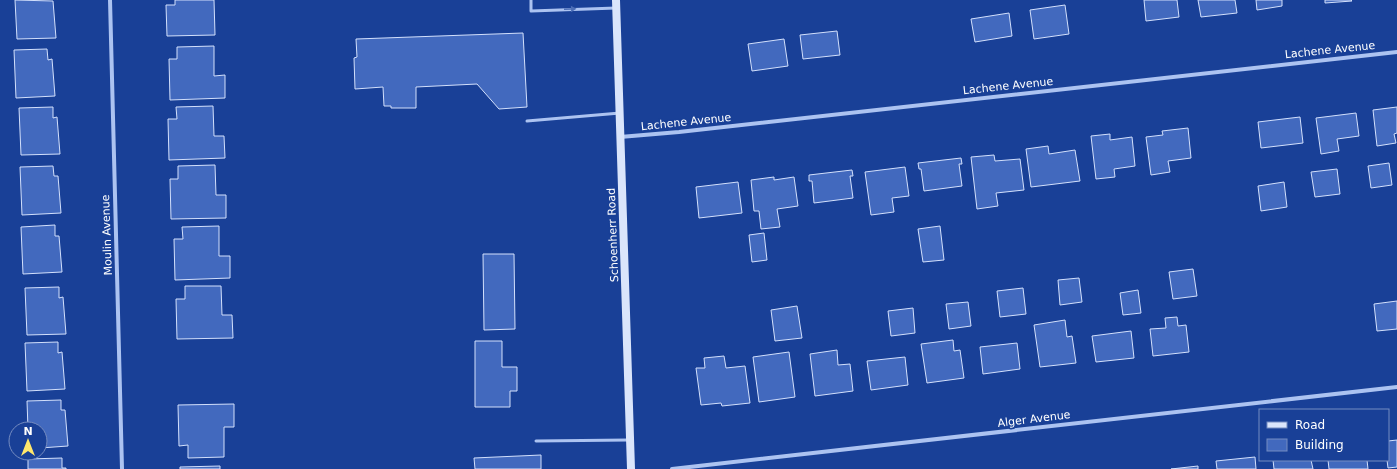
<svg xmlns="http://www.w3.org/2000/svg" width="1397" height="469" viewBox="0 0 1397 469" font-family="'DejaVu Sans',sans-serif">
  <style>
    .building { fill: #4269be; stroke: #d3e0fc }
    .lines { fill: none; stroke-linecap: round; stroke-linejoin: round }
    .lane { stroke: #acc3f1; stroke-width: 3 }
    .street { stroke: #acc3f1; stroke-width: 4 }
    .secondary { stroke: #dae5fb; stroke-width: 8 }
    .oneway { fill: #4c6eb6 }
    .labels { text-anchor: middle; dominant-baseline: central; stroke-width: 3.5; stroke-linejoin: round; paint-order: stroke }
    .street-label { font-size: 11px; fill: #fff; stroke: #194097 }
  </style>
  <rect width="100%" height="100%" fill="#194097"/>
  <g class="building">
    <path d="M15,0L53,1L56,38L17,39Z"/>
    <path d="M175,0H214L215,35L167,36L166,5H175Z"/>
    <path d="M1144,0H1177L1179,17L1146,21Z"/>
    <path d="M1198,0H1235L1237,13L1201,17Z"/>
    <path d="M1256,0H1282V6L1257,10Z"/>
    <path d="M1325,0H1351L1352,1L1325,3Z"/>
    <path d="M1065,5L1069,34L1034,39L1030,10Z"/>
    <path d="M1009,13L1012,36L975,42L971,19Z"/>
    <path d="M837,31L840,55L803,59L800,35Z"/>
    <path d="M523,33L527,107L499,109L477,84L416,87V108H391V106H384L383,87L355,89L354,58L357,57L356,39Z"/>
    <path d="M784,39L788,66L752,71L748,44Z"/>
    <path d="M214,46V76L225,75V98L170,100L169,59H177V47Z"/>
    <path d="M47,49L48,60L52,59L55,96L16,98L14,50Z"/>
    <path d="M213,106L214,136H224L225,158L169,160L168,119H177L176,107Z"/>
    <path d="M53,107V118L57,117L60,154L21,155L19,108Z"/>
    <path d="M1397,107V133L1394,134L1396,143L1377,146L1373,110Z"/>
    <path d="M1356,113L1359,136L1337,139L1339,151L1321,154L1316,118Z"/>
    <path d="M1300,117L1303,143L1261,148L1258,122Z"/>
    <path d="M1188,128L1191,158L1168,161L1170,172L1151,175L1146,137L1163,135L1162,131Z"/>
    <path d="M1110,134V140L1132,137L1135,166L1114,169L1115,177L1096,179L1091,136Z"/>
    <path d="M1048,146L1049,154L1075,150L1080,181L1031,187L1026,149Z"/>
    <path d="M994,155L995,161L1020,159L1024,190L996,193L998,206L977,209L971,157Z"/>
    <path d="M961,158L962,164H959L962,186L924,191L921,169H919L918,163Z"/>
    <path d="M1389,163L1392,185L1371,188L1368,166Z"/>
    <path d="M215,165L216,195H226V218L171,219L170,179H178V166Z"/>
    <path d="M53,166L54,176H58L61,213L22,215L20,167Z"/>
    <path d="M905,167L909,196L892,198L894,212L871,215L865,172Z"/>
    <path d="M1337,169L1340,194L1315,197L1311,172Z"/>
    <path d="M852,170L853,176H850L853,198L814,203L812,181H809V175Z"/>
    <path d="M774,177V180L794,177L798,206L777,209L780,227L761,229L759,211H754L751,180Z"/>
    <path d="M738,182L742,213L699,218L696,187Z"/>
    <path d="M1284,182L1287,207L1261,211L1258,186Z"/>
    <path d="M55,225V236H59L62,272L23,274L21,227Z"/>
    <path d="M219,226V256H230V278L175,280L174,239H183L182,227Z"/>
    <path d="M940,226L944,260L923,262L918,229Z"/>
    <path d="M764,233L767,260L752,262L749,235Z"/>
    <path d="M483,254H514L515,329L484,330Z"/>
    <path d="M1193,269L1197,296L1173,299L1169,272Z"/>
    <path d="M1079,278L1082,302L1060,305L1058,280Z"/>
    <path d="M185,286H221L222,315H232L233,338L177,339L176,299H185Z"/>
    <path d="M59,287V298L63,297L66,334L27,335L25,288Z"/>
    <path d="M1023,288L1026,314L1000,317L997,291Z"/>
    <path d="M1138,290L1141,313L1123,315L1120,293Z"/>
    <path d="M1397,301V329L1377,331L1374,304Z"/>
    <path d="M968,302L971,326L949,329L946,304Z"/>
    <path d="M797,306L802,338L775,341L771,310Z"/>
    <path d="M913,308L915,333L891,336L888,311Z"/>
    <path d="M1177,317L1178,326L1186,325L1189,352L1153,356L1150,329L1166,328L1165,318Z"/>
    <path d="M1065,320L1067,337L1072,336L1076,363L1040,367L1034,325Z"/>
    <path d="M1131,331L1134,358L1096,362L1092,336Z"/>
    <path d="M953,340L954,351L960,350L964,378L927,383L921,344Z"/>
    <path d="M475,341H502V367H517V391H510V407H475Z"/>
    <path d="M58,342V353L62,352L65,389L27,391L25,343Z"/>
    <path d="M1017,343L1020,369L983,374L980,347Z"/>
    <path d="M837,350L838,365L850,364L853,391L815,396L810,354Z"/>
    <path d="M789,352L795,397L759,402L753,357Z"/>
    <path d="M724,356L726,368L745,366L750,403L722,406L721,403L701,405L696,368H705L704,358Z"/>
    <path d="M905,357L908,385L871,390L867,361Z"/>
    <path d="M61,400V410H65L68,446L40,448V429H28L27,401Z"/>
    <path d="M234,404V427H224V457L188,458V445L179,446L178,405Z"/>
    <path d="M1397,440V467L1388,468L1387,460H1388V441Z"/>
    <path d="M541,455V469H475L474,458Z"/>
    <path d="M1255,457L1256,469H1217L1216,461Z"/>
    <path d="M62,458V468H66V469H28V459Z"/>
    <path d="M1273,460H1311L1313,469H1274Z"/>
    <path d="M1328,460H1367L1368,469H1329Z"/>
    <path d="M220,466V469H180V467Z"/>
    <path d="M1198,466V469H1171Z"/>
  </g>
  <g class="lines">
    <g class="lane">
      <path d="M531,0V11L616,8"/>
      <path d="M527,121L620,113"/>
      <path d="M536,441L628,440"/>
    </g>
    <g class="street">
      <path d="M110,0L122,469"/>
      <path d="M620,137L679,132L1397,52"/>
      <path d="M672,469L1397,387"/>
    </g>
    <path class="secondary" d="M616,0L631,469"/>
  </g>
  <defs><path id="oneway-solid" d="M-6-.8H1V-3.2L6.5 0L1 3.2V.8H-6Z"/></defs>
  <use class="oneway" href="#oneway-solid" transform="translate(570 9) rotate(-2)"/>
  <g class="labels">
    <g class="street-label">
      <text transform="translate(1330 50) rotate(-6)">Lachene Avenue</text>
      <text transform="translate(1008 86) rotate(-6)">Lachene Avenue</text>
      <text transform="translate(686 122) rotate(-6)">Lachene Avenue</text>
      <text transform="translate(107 235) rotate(-92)">Moulin Avenue</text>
      <text transform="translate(613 235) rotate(-92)">Schoenherr Road</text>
      <text transform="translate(1034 419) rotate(-7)">Alger Avenue</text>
    </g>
  </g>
  <rect x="1259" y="409" width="130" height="52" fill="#194097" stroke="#758cc1"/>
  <rect x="1267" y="422" width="20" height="6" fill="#dae5fb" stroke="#758cc1"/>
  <text x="1295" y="429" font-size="12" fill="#ffffff">Road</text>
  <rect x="1267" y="439" width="20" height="12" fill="#4269be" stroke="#758cc1"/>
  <text x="1295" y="449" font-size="12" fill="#ffffff">Building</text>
  <g transform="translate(28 441)"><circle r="19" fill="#194097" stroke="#758cc1"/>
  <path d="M0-3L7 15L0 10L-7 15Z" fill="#ffe76c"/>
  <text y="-6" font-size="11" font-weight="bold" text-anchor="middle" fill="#ffffff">N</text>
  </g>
</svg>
